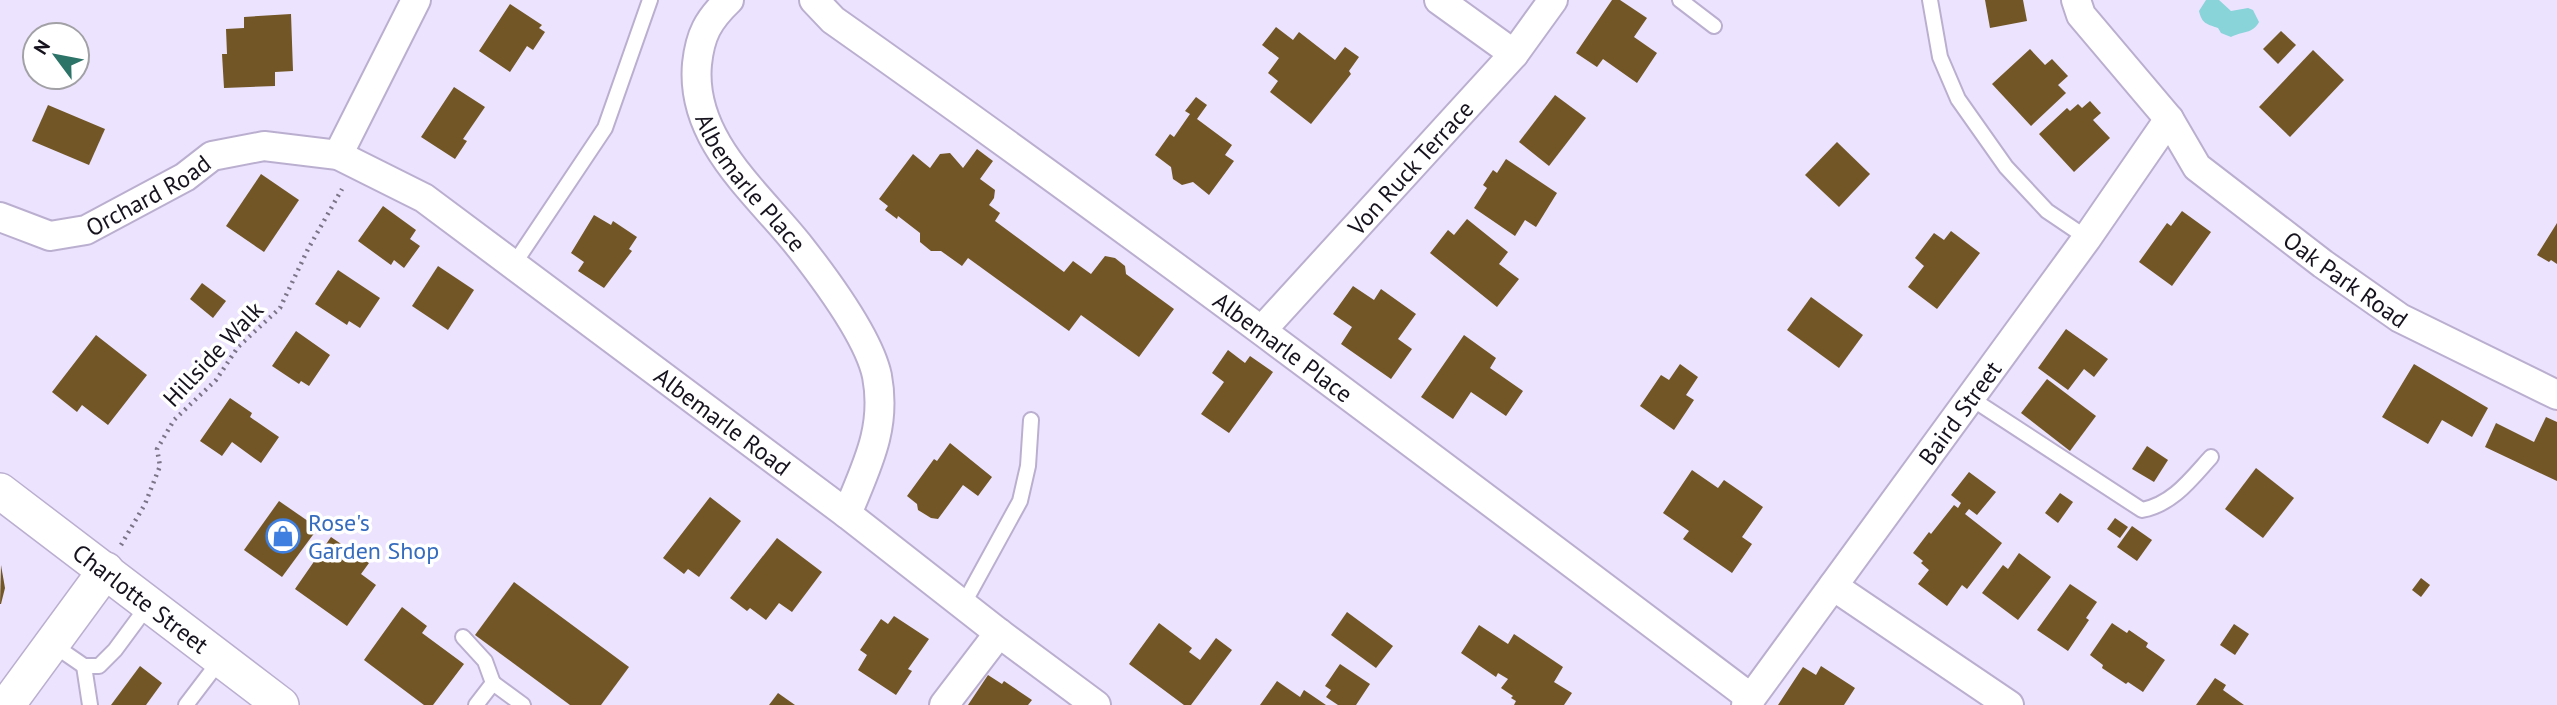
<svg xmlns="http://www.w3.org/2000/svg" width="2557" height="705" viewBox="0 0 2557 705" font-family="'PT Sans',sans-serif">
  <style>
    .water { fill: #89d4d9 }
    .building { fill: #725625 }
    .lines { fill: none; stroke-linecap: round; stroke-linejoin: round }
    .service-casing { stroke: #bbafd0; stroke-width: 18 }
    .minor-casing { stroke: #bbafd0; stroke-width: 32 }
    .tertiary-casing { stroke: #bbafd0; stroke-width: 38 }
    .path { stroke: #7b7487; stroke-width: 4.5; stroke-dasharray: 2 5; stroke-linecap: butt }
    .service { stroke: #fff; stroke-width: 14 }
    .minor { stroke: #fff; stroke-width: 28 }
    .tertiary { stroke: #fff; stroke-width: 35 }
    .labels { text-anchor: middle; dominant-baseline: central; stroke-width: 7; stroke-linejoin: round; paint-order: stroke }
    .street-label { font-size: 24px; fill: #17131e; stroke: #fff }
    .shop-label { font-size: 24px; fill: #366cbe; stroke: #fff; text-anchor: start }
  </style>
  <rect width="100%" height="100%" fill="#ece3fe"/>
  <path class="water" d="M2206,0H2219L2231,11L2248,8L2253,10L2259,22C2253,34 2242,31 2231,37L2221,33L2218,28C2207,24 2202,24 2199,11Z"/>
  <g class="building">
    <path d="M1612,0H1620L1647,18L1634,37L1657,53L1637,83L1603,59L1597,67L1576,53Z"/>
    <path d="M1985,0H2023L2027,21L1990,28Z"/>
    <path d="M510,4L542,25L539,28L545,32L533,50L527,46L510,72L479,51Z"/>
    <path d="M291,14L293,71L275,72V86L224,88L222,54H227L226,29L244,28V17Z"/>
    <path d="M1276,27L1293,40L1299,32L1335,60L1345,47L1359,57L1349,71L1351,74L1311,124L1270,92L1278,81L1268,73L1279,58L1262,45Z"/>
    <path d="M2281,31L2296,45L2278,64L2263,49Z"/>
    <path d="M2030,49L2045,65L2052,59L2068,76L2058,85L2066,93L2031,126L1992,84Z"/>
    <path d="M2313,50L2344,80L2290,137L2259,107Z"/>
    <path d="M454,87L485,107L463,139L467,141L455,159L421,137Z"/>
    <path d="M1555,95L1586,118L1549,166L1519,142Z"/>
    <path d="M1196,97L1207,105L1197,119L1232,145L1225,155L1234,161L1209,195L1193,182L1182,185L1173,179L1171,167L1155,155L1170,134L1174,137L1190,114L1185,111Z"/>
    <path d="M2090,101L2101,113L2093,120L2110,138L2074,172L2039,134L2067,108L2070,111L2078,104L2082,108Z"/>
    <path d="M48,105L105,129L89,165L32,141Z"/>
    <path d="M1837,142L1870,174L1839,207L1805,175Z"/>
    <path d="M977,149L993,161L980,179L995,190L994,198L989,205L1000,213L995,221L1064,272L1073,261L1091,274L1105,256L1115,258L1125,266L1126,274L1174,309L1139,357L1081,315L1069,331L968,258L962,266L941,251H931L920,242V233L898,216L897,219L885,210L888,206L879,199L913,154L930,168L940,154L950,153L963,168Z"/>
    <path d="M1506,159L1557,193L1536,227L1525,220L1515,236L1474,208L1487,188L1483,185L1493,170L1497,173Z"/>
    <path d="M261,174L299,200L264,252L226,226Z"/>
    <path d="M383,206L416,230L410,239L420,246L404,268L394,260L391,265L358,241Z"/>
    <path d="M2182,211L2211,232L2172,286L2139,262L2167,223L2171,226Z"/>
    <path d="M594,215L611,225L613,221L637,237L629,249L632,251L604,288L578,271L584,262L571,253Z"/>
    <path d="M1467,219L1508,252L1499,264L1519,279L1497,307L1430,253L1448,230L1454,235Z"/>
    <path d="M2557,223V264L2551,260L2549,262L2537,255Z"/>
    <path d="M1951,231L1980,253L1937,309L1908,287L1924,266L1915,258L1934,233L1944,240Z"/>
    <path d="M438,266L474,290L448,330L412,306Z"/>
    <path d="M338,270L380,298L360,328L349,321L347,325L315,304Z"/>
    <path d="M202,283L226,301L213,318L190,299Z"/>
    <path d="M1353,286L1374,300L1381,289L1416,314L1398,339L1412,349L1391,379L1341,344L1352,327L1333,314Z"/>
    <path d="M1811,297L1863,335L1839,368L1787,330Z"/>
    <path d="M2066,329L2108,359L2094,377L2084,369L2068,390L2038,368Z"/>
    <path d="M296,331L330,355L309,386L301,381L299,384L272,366Z"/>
    <path d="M96,335L147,375L108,425L82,405L77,412L52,392Z"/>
    <path d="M1464,335L1496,358L1490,368L1523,391L1506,416L1471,392L1453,419L1421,397Z"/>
    <path d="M1228,350L1245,363L1250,356L1273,372L1229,433L1201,414L1224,382L1212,373Z"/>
    <path d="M1680,364L1698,377L1686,395L1694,400L1674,430L1640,406L1661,375L1669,380Z"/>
    <path d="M2414,364L2488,408L2472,437L2442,420L2428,444L2382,417Z"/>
    <path d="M2047,379L2096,416L2070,451L2021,413Z"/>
    <path d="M230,398L252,413L250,417L279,437L261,463L232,442L222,456L200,441Z"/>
    <path d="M2546,417L2557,422V481L2485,447L2496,423L2534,442Z"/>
    <path d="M950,443L992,477L978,496L963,485L938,519L931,518L918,510L917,504L907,496L934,459L937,461Z"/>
    <path d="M2147,446L2168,460L2154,482L2132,469Z"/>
    <path d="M2256,468L2294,498L2263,538L2225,509Z"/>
    <path d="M1692,470L1718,488L1724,480L1763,507L1742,537L1752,544L1732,573L1683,539L1689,531L1663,513Z"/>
    <path d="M1969,472L1996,492L1977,515L1969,509L1965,514L2002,543L1967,589L1962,585L1947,606L1918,584L1929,570L1921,563L1923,561L1913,553L1929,532L1931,534L1954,505L1958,508L1961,503L1951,495Z"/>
    <path d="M2060,493L2073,502L2058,523L2045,513Z"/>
    <path d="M710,497L741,521L699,577L688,569L684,574L663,558Z"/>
    <path d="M279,501L318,528L282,577L244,550Z"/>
    <path d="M2115,518L2128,527L2120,538L2107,529Z"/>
    <path d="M2132,526L2152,540L2137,561L2117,547Z"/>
    <path d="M331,537L369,563L361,574L376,585L347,626L295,589Z"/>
    <path d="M777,538L822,572L792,612L779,603L766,620L750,608L747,611L730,598Z"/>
    <path d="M2019,553L2051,577L2018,620L1982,593L2003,565L2008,569Z"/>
    <path d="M1,565L5,588L1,604H0Z"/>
    <path d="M2421,578L2430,585L2421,597L2412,590Z"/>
    <path d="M514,582L629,667L601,705H570L475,635Z"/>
    <path d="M2070,584L2097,602L2086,618L2089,620L2068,651L2037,630Z"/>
    <path d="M402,607L427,626L422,633L464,664L433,705H424L364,660Z"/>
    <path d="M1347,612L1393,646L1376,668L1331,635Z"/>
    <path d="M894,616L929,639L908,669L912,671L896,695L858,670L867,655L860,650L881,619L888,624Z"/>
    <path d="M1159,623L1192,648L1189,652L1200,660L1216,638L1232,650L1191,705H1184L1129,664Z"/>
    <path d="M2112,623L2127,633L2129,630L2148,643L2146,647L2165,660L2143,692L2128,682L2126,684L2102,668L2103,665L2090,655Z"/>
    <path d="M2234,624L2249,634L2235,655L2220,645Z"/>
    <path d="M1479,625L1508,644L1514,634L1563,667L1554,682L1572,693L1564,705H1514L1516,701L1511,698L1513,696L1501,688L1508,679L1498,673L1496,677L1461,653Z"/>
    <path d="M1340,664L1370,684L1356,705H1338L1326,697L1331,690L1325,686Z"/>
    <path d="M140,666L162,683L146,705H111Z"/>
    <path d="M1821,666L1855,688L1844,705H1778L1803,667L1816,675Z"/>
    <path d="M988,675L1002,684L1004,681L1032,700L1028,705H968Z"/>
    <path d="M2215,678L2226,685L2223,690L2244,705H2196Z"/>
    <path d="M1277,681L1300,697L1304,690L1326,705H1260Z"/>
    <path d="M778,693L795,705H769Z"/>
  </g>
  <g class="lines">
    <defs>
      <g id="service">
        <path d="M1680,0L1714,26"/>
        <path d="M1930,0L1940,57L1958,99L2006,167L2047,211L2087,238"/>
        <path d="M514,264L605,128L650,0"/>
        <path d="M1969,397L2142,510C2173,504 2191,479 2211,457"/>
        <path d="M963,605L1020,501L1028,466L1031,420"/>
        <path d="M463,637L485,661L493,683"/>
        <path d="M52,644L84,666H99L115,650L149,604"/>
        <path d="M84,666L90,705"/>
        <path d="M186,705L221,659"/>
        <path d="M476,705L493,683L523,705"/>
      </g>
      <g id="minor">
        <path id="s1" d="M729,0C708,20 700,35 697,64C690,141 759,194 801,248C826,280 869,338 877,376C887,429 866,467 847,514"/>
        <path id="s2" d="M814,0L833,20C1144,239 1447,469 1751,698"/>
        <path d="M1439,0L1514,54"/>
        <path id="s3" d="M2076,0L2081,15L2169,119L2197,167L2323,264L2400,318L2557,395"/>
        <path d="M338,155L416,0"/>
        <path id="s4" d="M0,217L50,236L86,230L185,177L212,156L264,146L338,155L424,198L847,514L999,633L1096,705"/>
        <path id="s5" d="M1262,330L1514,54L1553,0"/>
        <path d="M1833,586L2009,705"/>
        <path d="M944,705L999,633"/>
        <path id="s6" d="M1746,705L2087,238L2169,119"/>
      </g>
      <g id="tertiary">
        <path id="s7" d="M0,491L281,705"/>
        <path d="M7,705L106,570"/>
      </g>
    </defs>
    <use href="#service" class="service-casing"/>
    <use href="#minor" class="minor-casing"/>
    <use href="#tertiary" class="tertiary-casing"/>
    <path class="path" d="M121,545L145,504L160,466L157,449L174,420L216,380L238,347L280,308L308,249L342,189"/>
    <use href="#service" class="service"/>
    <use href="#minor" class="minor"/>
    <use href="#tertiary" class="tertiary"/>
  </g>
  <defs>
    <symbol id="shop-ring" viewBox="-11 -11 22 22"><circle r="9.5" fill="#fff" stroke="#3f7fe0" stroke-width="1.5"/><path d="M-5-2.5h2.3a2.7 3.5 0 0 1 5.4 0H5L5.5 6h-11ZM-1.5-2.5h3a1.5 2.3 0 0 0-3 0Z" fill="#3f7fe0"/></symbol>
  </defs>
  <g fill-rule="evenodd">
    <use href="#shop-ring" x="264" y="517" width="38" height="38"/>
  </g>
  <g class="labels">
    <g class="street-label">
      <text stroke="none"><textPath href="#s5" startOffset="220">Von Ruck Terrace</textPath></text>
      <text stroke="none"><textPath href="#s1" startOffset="208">Albemarle Place</textPath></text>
      <text stroke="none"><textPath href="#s4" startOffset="161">Orchard Road</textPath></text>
      <text stroke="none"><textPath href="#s3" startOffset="394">Oak Park Road</textPath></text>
      <text stroke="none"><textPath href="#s2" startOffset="584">Albemarle Place</textPath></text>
      <text transform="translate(213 354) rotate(-47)">Hillside Walk</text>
      <text stroke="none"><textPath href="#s6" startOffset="362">Baird Street</textPath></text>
      <text stroke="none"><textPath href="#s4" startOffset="833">Albemarle Road</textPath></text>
      <text stroke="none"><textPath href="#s7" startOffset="177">Charlotte Street</textPath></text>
    </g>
    <g class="shop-label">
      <text x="308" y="522">Rose's<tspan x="308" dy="28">Garden Shop</tspan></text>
    </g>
  </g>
  <g transform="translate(56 56) rotate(302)"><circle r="33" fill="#ffffff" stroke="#a2a1a5" stroke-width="2"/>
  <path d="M0-5L12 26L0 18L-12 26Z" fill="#2c7368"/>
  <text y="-10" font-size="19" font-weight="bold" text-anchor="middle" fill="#17131e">N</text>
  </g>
</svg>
